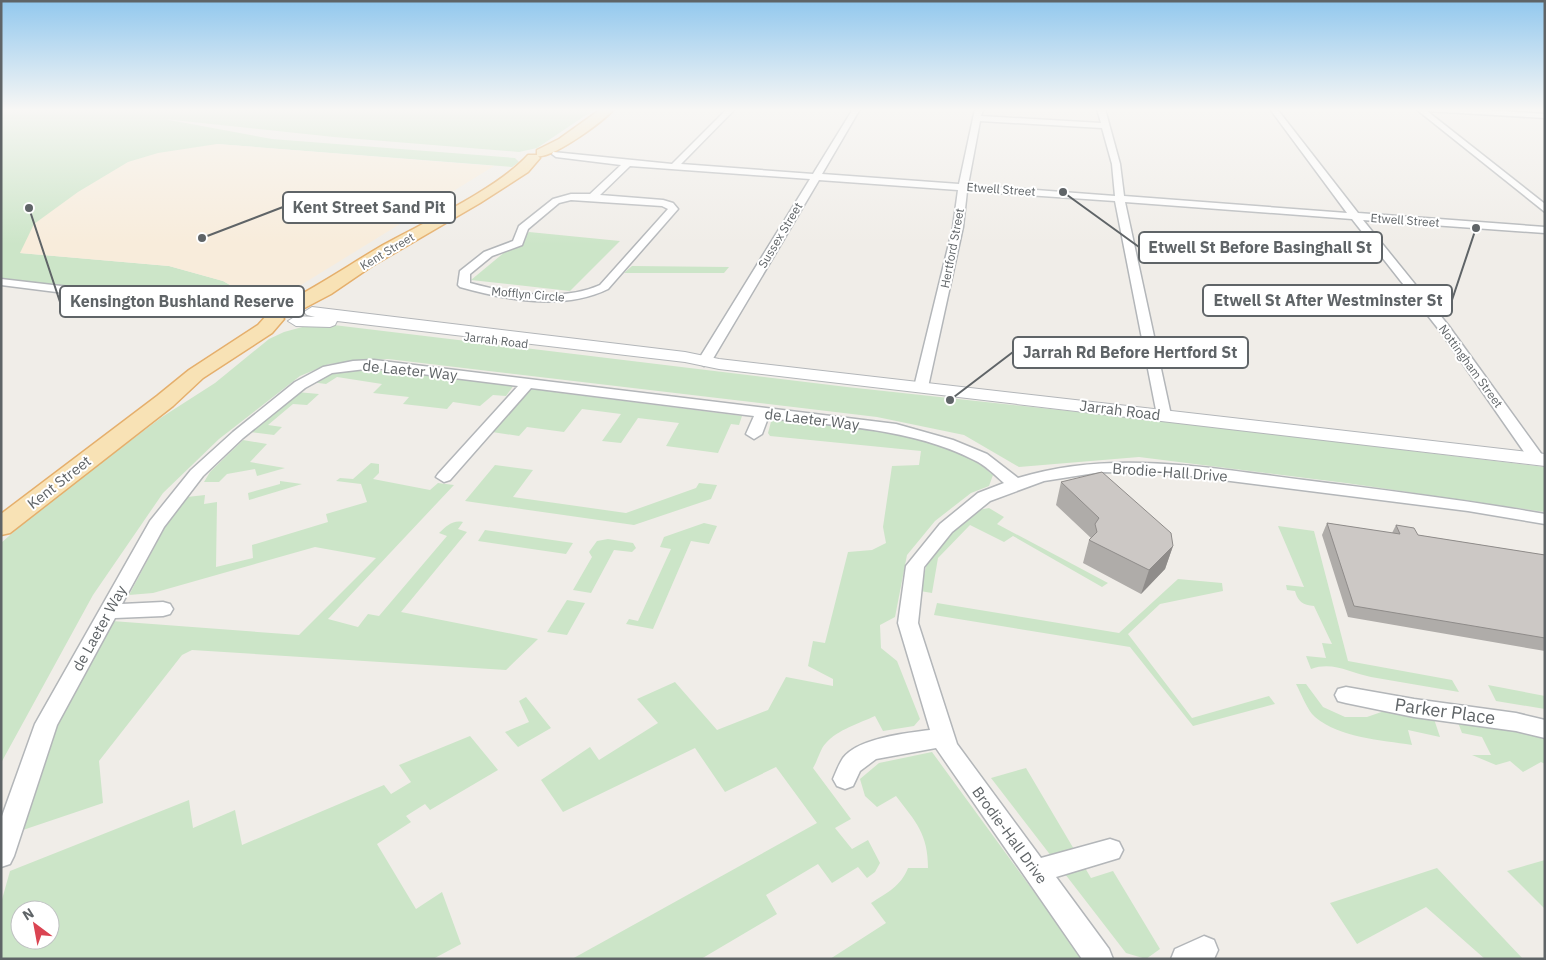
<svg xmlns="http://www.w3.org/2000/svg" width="1546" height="960" viewBox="0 0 1546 960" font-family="'IBM Plex Sans',sans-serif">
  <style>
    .green { fill: #cce5c8; fill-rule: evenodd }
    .sand { fill: #f8ecdb }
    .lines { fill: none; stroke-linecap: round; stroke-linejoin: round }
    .minor-casing { stroke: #b3b6b9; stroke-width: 3 }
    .tertiary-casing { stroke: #b3b6b9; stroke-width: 2 }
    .primary-casing { stroke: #e5af6c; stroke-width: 3 }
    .minor { fill: #fff; fill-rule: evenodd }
    .tertiary { fill: #fff; fill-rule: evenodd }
    .primary { fill: #f8e2b5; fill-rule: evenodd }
    .wall { fill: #afaca9 }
    .shaded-wall { fill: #8f8c8a }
    .building { fill: #ccc8c5; stroke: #8f8c8a }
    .labels { text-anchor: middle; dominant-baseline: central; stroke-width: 4; stroke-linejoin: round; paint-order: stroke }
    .far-street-label { font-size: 12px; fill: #5f6467; stroke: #fff }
    .street-label { font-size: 15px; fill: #5f6467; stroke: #fff }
    .near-street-label { font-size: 18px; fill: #5f6467; stroke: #fff }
    .leader { fill: none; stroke: #5f6467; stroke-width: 2 }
    .callout-dot { fill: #5f6467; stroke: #fff; stroke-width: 2 }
    .callout { fill: #fff; stroke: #5f6467; stroke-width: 2 }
    .callout-label { font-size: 16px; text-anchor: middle; font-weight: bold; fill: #5f6467 }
  </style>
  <rect width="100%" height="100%" fill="#f0ede8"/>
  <g class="green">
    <path d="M1,109H595L537,148L519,152L334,137L164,119L272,139L515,158L519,162L512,167L217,144L20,253L169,266L223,281L267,306L1,282Z"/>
    <path d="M529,232L620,241L570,291L471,280Z"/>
    <path d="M632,266L729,267L724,273H624Z"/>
    <path d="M317,323L847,387L1180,423L1545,467V512L1346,483L1139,457L1019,467L964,435L877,417L388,359L329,364L300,376L219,439L163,493L93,595L1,763V543L42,507L162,417L215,383L269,339L284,332Z"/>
    <path d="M353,368L514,385L506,396L493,395L480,406L453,402L447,409L403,404L409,397L373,393L382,384L337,377L326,384L311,382L327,374Z"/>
    <path d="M531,389L742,416L739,425L731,424L718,453L666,446L679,423L638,418L621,443L602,441L621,414L582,409L564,432L527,427L519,436L492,432Z"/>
    <path d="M297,392L319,394L307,405L293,404L268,425L282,427L274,435L250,432Z"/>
    <path d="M772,418C839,426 942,427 993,475L989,486L971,493L935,521L907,555L895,617L880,625L881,648L897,661L920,719L914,726L883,731L875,716C860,723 837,730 826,743C820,749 818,760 813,768L851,819L835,828L852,849L868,840L880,863L875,872L867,878L858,867L832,883L818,864L766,895L777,914L701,959H572L817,823L776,767L725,792L695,748L563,812L541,780L590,747L599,760L658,723L637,699L675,682L717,730L768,710L786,677L833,686V679L808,666L813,641L825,643L848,552L872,550L886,543L883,527L892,466L919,465L921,451L770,436L768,433Z"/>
    <path d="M243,440L267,444L250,462L285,468L257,476L255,469L227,474L219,482H204L210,472Z"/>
    <path d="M371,463L379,464V473L373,479L430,490L438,483L454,485L328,619L358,627L368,614L379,616L447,536L439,533C447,526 452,520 463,522L458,529L467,532L401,612L538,639L506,670L192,650L182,655L99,761L103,803L20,831L53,729L112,621L299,635L376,558L315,547L153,593L129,595L164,529L187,497L205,495L204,504L217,502L216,567L253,558L252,545L328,522L326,514L367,502L361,484L336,481L340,478L353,479Z"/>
    <path d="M495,465L533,470L513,497L626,513L696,488L699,483L717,485L711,499L634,525L465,501Z"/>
    <path d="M280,481L302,484L249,500L248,493L280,484Z"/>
    <path d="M989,508L1004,517L997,524L1108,583L1102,587L1013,536L1004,542L970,525L938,558L932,593L920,591L928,559L954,529L978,510Z"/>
    <path d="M704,523L717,526L709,544L691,541L653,629L626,624L629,619L638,621L671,549L660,547L664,537Z"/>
    <path d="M1278,526L1314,531L1348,661L1452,680L1459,692C1429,687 1400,682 1371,677C1350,673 1333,661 1311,669L1306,656L1326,658L1322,643L1332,644L1314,606C1303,605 1298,602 1295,591L1287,590L1286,585L1304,587Z"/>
    <path d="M485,530L573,543L566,554L478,541Z"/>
    <path d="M608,539L633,543L636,548L632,552L614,550L591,593L573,590L592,557L589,552L597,541Z"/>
    <path d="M1178,579L1222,583L1223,591L1160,604L1128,634L1192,718L1269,696L1275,704L1193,726L1130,647L934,615L937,603L1119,633Z"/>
    <path d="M567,600L585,603L567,635L547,632Z"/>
    <path d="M1296,684H1306L1323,707L1345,717H1367L1393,708L1433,716L1440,737L1408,730L1412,745C1381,740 1340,738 1315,717C1307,710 1301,693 1296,684Z"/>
    <path d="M1488,685L1545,696V709L1496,701Z"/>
    <path d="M526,697L551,728L518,747L505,732L529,722L519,701Z"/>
    <path d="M1457,720L1545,734V764L1541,762L1523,772L1510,761L1496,765L1472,755H1491L1482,737L1462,733Z"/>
    <path d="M470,736L498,770L430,810L425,804L406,816L411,822L377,844L416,909L442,892L461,944L433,959H1V903L10,871L189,800L193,828L235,810L242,845L384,785L391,794L411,782L399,765ZM20,910H50V940H20Z"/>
    <path d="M932,752L1083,959H830L886,923L871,903C887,893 901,886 908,868H928C928,834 916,822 896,796L877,807L865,796L860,779L879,763Z"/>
    <path d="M1026,768L1091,878L1113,871L1160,949L1146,959L1126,953L991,778Z"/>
    <path d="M1545,860V909L1507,871Z"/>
    <path d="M1437,868L1523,959H1485L1426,907L1357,944L1330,903Z"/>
  </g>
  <path class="sand" d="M217,144L494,166L267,306L223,281L169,266L20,253L34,224L78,192L128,162L158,153Z"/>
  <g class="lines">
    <defs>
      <g id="minor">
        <path d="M727,109H735L681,164L813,174L853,109H860L822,174L959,184L975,109H983L981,116L1101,123L1097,109H1105L1120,164L1124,196L1347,213L1270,109H1277L1358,213L1545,227V233L1363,220L1448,325L1545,459L1537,464L1531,462L1440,331L1352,219L1125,202L1171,415L1164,419L1157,415L1115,201L967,191L963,227L928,387L921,391L914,387L953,227L958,190L819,180L711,362L704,366L697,362L810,179L630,166L600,195L663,200L673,203L678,209L608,289C563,311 506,300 460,287L458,285L460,271L484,252L513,241L519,226L553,199L571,194H590L621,165L556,157L552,154L553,152L672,164ZM980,121L1102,128L1112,164L1115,196L968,185ZM571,200L662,206L668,209L600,285C562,302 509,294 470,283V274L492,256L522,245L528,229L559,203Z"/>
        <path d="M1416,109H1470L1545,114V118L1427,111L1545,204V212Z"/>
        <path d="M1,279L199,302L205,306L199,310L1,285Z"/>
        <path d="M374,360L896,424L953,440L987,454L1018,478C1112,449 1209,468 1304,480C1385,490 1465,500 1545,514V524L1468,511L1175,474L1101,472L1044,481L990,501L952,532L924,567L918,623L957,744L1041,858L1110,839L1119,842L1123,850L1119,858L1056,877L1109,949L1113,959H1082L936,748L876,759L860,771L853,786L845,789L837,786L833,779C836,772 839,764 843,758C858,738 907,733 930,730L898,623L906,566L940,524L978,493L1004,483C995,475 985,465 974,460C912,428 837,426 768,418L762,434L754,439L746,434L754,416L531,388L450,480L444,482L436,477L438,474L518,386L374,368L332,373L305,388L243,438L203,476L164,527L122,604L163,602L170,604L173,609L170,614L163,616L115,618L57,725L14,856L10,864L1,867V819L35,724L150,521L191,470L233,432L295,382L323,367L353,361Z"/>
        <path d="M1346,687L1414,699L1516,713L1545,720V738L1516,731L1414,717L1346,703L1338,701L1335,695L1338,689Z"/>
        <path d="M1204,936L1214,940L1218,950L1214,959H1171L1175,949Z"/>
      </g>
      <path id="tertiary" d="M312,307L685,352L719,359L1545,454V466L719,369L685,362L337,321L335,325L330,327L296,326L288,321L296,316L315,317L307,315L304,312Z"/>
      <g id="primary">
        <path d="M601,109H614C604,121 552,159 538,156L540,158L528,172L480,203L372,266L331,294L295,313H281L279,309L281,305C317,287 349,265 383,245C425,222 497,189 528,155H537V150L559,139Z"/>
        <path d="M274,313L281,315L284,319L272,333L203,378L173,406L10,533L1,535V514L157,396L189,370L258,325L267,315Z"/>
      </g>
    </defs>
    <use href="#minor" class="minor-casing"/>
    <use href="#tertiary" class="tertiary-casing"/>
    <use href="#primary" class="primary-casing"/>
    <use href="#minor" class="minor"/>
    <use href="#tertiary" class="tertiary"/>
    <use href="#primary" class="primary"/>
  </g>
  <g class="wall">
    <path d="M1061,482L1173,546L1165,569L1141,594L1083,563L1089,540L1091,538L1056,505Z"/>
    <path d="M1327,523L1392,533L1396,525L1418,535L1545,555V651L1348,617L1322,535Z"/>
  </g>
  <path class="shaded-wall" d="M1173,546L1165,569L1141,594L1149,570Z"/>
  <g class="building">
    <path d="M1102,472L1171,533L1173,546L1149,570L1089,540L1097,532L1095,524L1099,518L1061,482Z"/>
    <path d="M1327,523L1400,534L1396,525L1414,528L1418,535L1545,555V638L1354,606Z"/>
  </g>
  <linearGradient id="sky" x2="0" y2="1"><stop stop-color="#92c8ee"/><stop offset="0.45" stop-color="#f8f7f5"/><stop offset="1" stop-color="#f8f7f5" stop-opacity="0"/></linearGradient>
  <rect width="1546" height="244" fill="url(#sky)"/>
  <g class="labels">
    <g class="far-street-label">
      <text transform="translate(1001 189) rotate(4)">Etwell Street</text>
      <text transform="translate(1405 220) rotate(4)">Etwell Street</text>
      <text transform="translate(780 235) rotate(-59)">Sussex Street</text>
      <text transform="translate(952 248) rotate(-79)">Hertford Street</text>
      <text transform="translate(387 251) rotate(-31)">Kent Street</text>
      <text transform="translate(528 294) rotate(5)">Mofflyn Circle</text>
      <text transform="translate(496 340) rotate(7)">Jarrah Road</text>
      <text transform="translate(1471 366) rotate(54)">Nottingham Street</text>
    </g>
    <g class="street-label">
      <text transform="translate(410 370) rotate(6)">de Laeter Way</text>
      <text transform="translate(1120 410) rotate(7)">Jarrah Road</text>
      <text transform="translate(812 419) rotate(7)">de Laeter Way</text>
      <text transform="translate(1170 472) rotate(4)">Brodie-Hall Drive</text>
      <text transform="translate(59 482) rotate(-38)">Kent Street</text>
      <text transform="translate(99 628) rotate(-61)">de Laeter Way</text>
      <text transform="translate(1010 835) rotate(54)">Brodie-Hall Drive</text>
    </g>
    <g class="near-street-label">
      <text transform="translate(1445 711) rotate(8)">Parker Place</text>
    </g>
  </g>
  <path class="leader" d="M202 238L283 207M1063 192L1139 247M1476 228L1452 300M29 208L60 302M950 400L1013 352"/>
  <g class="callout-dot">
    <circle cx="202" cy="238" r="5"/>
    <circle cx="1063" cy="192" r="5"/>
    <circle cx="1476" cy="228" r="5"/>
    <circle cx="29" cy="208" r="5"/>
    <circle cx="950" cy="400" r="5"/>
  </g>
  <g class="callout">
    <rect x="283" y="192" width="172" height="31" rx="5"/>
    <rect x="1139" y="232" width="243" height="31" rx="5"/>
    <rect x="1203" y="285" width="249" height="31" rx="5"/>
    <rect x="60" y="286" width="244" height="31" rx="5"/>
    <rect x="1013" y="337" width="235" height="31" rx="5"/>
  </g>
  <g class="callout-label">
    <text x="369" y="213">Kent Street Sand Pit</text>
    <text x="1260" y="253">Etwell St Before Basinghall St</text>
    <text x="1328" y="306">Etwell St After Westminster St</text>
    <text x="182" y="307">Kensington Bushland Reserve</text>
    <text x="1130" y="358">Jarrah Rd Before Hertford St</text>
  </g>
  <rect width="1546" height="960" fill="none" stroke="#5f6467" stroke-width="5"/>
  <g transform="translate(35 925) rotate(328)"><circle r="24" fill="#ffffff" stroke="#bfc1c2"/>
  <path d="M0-4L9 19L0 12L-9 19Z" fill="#da4452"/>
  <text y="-8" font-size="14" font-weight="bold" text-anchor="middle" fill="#5f6467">N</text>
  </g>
</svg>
